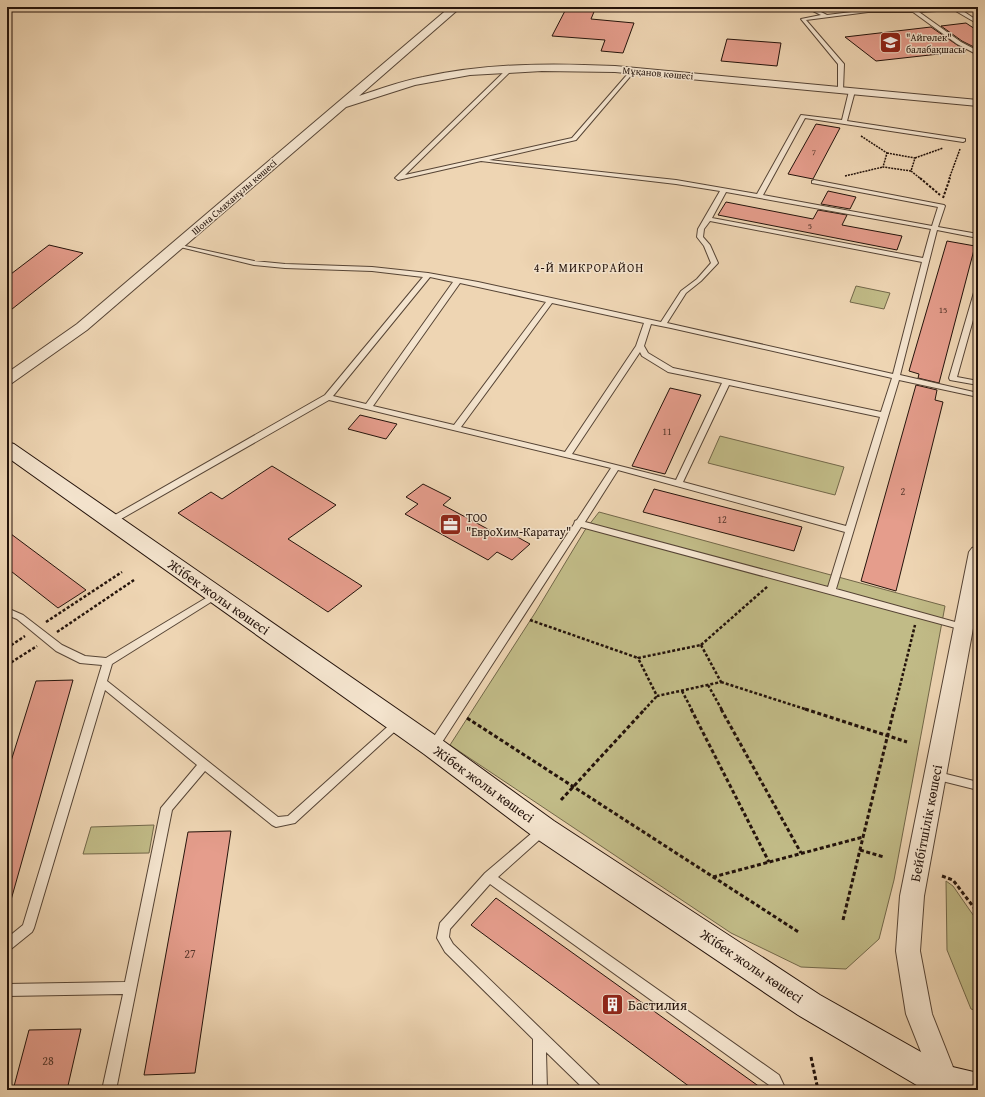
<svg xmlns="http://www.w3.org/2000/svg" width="985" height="1097" viewBox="0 0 985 1097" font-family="'Gentium Book Plus',serif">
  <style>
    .green { fill: #c1bb87; stroke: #726749 }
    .building { fill: #e59d8c; stroke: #24130b }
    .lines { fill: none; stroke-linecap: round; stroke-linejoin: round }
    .service-casing { stroke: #564435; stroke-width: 2 }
    .minor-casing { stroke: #564435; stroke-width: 2 }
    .secondary-casing { stroke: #24130b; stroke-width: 2 }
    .path-far3 { stroke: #24130b; stroke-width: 1.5; stroke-dasharray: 2 1; stroke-linecap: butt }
    .path-far2 { stroke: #24130b; stroke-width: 2; stroke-dasharray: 2.5 1.5; stroke-linecap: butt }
    .path-far1 { stroke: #24130b; stroke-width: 2.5; stroke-dasharray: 3 2; stroke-linecap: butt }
    .path { stroke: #24130b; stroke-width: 3; stroke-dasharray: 4 2.5; stroke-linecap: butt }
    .service { fill: #f4e4ce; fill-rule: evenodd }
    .minor { fill: #f4e4ce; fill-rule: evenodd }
    .secondary { fill: #f4e4ce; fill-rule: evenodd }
    .labels { text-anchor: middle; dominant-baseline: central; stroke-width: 3; stroke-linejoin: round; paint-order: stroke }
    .far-number-label { font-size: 9px; fill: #54362b }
    .far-poi-label { font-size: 10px; fill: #24130b; stroke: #f4e4ce; text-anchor: start }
    .far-street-label { font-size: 10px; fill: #24130b; stroke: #f4e4ce }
    .number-label { font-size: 10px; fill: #54362b }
    .far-quarter-label { font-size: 12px; letter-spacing: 1px; fill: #24130b; stroke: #f4e4ce }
    .poi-label { font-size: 12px; fill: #24130b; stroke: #f4e4ce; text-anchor: start }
    .near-number-label { font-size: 12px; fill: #54362b }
    .near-street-label { font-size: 14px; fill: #24130b; stroke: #f4e4ce }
    .near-poi-label { font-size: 14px; fill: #24130b; stroke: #f4e4ce; text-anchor: start }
  </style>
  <rect width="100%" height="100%" fill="#eed5b3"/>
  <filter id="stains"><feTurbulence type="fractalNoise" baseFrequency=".005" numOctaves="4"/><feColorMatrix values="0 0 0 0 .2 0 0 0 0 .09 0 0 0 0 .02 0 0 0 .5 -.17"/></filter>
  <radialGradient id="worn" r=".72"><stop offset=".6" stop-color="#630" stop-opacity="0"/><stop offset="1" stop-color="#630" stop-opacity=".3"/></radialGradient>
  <g class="green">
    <path d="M856,286L890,293L884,309L850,302Z"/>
    <path d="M720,436L844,467L835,495L708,463Z"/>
    <path d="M599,512L945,606L894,880L879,939L846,969L801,967L731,933L450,745L535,613L585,530Z"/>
    <path d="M154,825L149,853L83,854L91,827Z"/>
    <path d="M946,881L953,886L978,922V1011L971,1009L947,950Z"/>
  </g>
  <g class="building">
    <path d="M567,7H596L591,19L634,23L623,53L601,51L605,40L552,36Z"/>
    <path d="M966,23L978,31V49L962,41L941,26Z"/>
    <path d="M931,27L966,51L876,61L845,37Z"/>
    <path d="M727,39L781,43L777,66L721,61Z"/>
    <path d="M816,124L840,128L813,179L788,174Z"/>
    <path d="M828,191L856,197L850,209L821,204Z"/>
    <path d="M726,202L813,219L818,210L847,215L842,225L902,236L897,250L718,215Z"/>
    <path d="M947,241L975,246L939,383L918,378L919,374L909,371Z"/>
    <path d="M49,245L83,253L7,313V277Z"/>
    <path d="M916,385L937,390L935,400L943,402L896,591L861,581Z"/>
    <path d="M670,388L701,395L665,474L632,466Z"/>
    <path d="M360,415L397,424L386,439L348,429Z"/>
    <path d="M272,466L336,505L288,539L362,586L328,612L178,513L211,492L222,499Z"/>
    <path d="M423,484L451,498L443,505L497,534L503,529L530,544L512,560L497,552L488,560L405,514L418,504L406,497Z"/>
    <path d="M654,489L802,527L794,551L643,512Z"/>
    <path d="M7,531L86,590L58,608L7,568Z"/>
    <path d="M73,680L11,900L7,899V774L36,681Z"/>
    <path d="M231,831L195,1073L144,1075L188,832Z"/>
    <path d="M496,898L764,1090H694L471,925Z"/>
    <path d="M81,1029L67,1090H13L29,1030Z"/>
  </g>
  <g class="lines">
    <defs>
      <g id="service">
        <path d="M805,7H811L827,15L868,10H921L957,7L978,21V24L954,10L919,12L961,42L978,51V55L957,44L913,12H868L806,20L844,64L843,90L838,91V64L801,19L821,15Z"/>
        <path d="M509,67L514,68L405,175L572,138L632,69L635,71L634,72L576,140L489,160L676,180L757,194L801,115L842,120L849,91L852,89L855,91L847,121L965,139V141L963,142L805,118L763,195L932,226L938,207L812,183V181L814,180L944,205L945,206L938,227L978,234V238L937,230L900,375L978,393V397L899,380L836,589L966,625L968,627L966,629L963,630L581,527L437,750L433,751L429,750L428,747L429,744L574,524L575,521L577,520L611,468L329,400L114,523H108L107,521L108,519L325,395L423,277L372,271L285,268L254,265L176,246V244L254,261L285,264L372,267L428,273L478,282L661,322L681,291L697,279L711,263L704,246L697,237L698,229L720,191L676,184L481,161L398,180L395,178ZM726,192L931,229L923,258L712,218ZM710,221L922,262L893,374L667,323L686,293L701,281L718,263L710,245L703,237L704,229ZM430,277L453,282L366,404L333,396ZM460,283L546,302L454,425L373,406ZM552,303L644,323L636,346L565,452L461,427ZM651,324L671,328L892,378L881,412L673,368L648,353L644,346ZM640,352L642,356L668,372L722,383L676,480L572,454ZM729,385L880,417L846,526L683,482ZM618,470L845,532L828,587L585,522Z"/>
        <path d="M978,287V302L957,377L978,381V385L950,380L949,378L975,289Z"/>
        <path d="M216,592L221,595L219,597L112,664L107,681L278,817L288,816L395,720L399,719L403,720L404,723L295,823L276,827L272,825L205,771L172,810L116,1090H102L123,994L7,996V984L125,982L161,808L197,765L105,690L34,928L32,932L11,949L7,951V938L23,925L102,665L80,663L56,651L17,619L7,615V608L23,615L62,645L85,656L106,658Z"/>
        <path d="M934,771L978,782V790L930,778L929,775L930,772Z"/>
        <path d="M543,825L547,827L549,830L547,833L498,877L779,1075L786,1090H772L769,1085L490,884L450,929L449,937L453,944L599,1085L601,1090H585L546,1052L547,1090H533V1039L445,952L437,938L440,923L485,873L539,827Z"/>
      </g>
      <g id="minor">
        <path d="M450,7H461L359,96C380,89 401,81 423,77C487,63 551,63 615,66L978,100V106L615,72L542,71L470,75L415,85L346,107L87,330L12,383L7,385V373L77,324Z"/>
        <path d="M978,546V601L924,896L920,951L932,1014L962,1090H936L906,1014L896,951L900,896L969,552L972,548Z"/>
      </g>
      <path id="secondary" d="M7,442L14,444L442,740L554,821L820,995L944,1065L978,1073V1090H925L798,1015L534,837L424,754L7,457Z"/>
    </defs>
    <use href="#service" class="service-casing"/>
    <use href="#minor" class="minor-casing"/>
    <use href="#secondary" class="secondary-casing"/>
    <g class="path-far3">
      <path d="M861,136L887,153"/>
      <path d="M887,153L915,158L911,171L883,167Z"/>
      <path d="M915,158L943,148"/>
      <path d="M911,171L921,179"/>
      <path d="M845,176L883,167"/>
      <path d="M949,179L960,149"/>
    </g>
    <g class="path-far2">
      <path d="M920,178L940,195"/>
      <path d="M943,198L950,178"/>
    </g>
    <g class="path-far1">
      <path d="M530,620L638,658"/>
      <path d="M46,622L122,572"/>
      <path d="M57,632L134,580"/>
      <path d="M701,645L721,682L657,696L638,658Z"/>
      <path d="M701,645L768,586"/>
      <path d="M7,648L25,636"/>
      <path d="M7,665L37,646"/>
      <path d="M721,682L808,710"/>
      <path d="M708,685L722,710"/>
      <path d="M682,691L692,710"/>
      <path d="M644,710L657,696"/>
      <path d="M894,710L915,625"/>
    </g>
    <g class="path">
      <path d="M691,709L769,862"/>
      <path d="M721,709L801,853"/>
      <path d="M805,709L907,742"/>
      <path d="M467,718L800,933"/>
      <path d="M561,800L645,709"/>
      <path d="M860,850L884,857"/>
      <path d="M942,876L953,880L978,913"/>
      <path d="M713,877L863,837"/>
      <path d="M843,920L894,709"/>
      <path d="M811,1057L818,1090"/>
    </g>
    <use href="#service" class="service"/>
    <use href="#minor" class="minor"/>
    <use href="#secondary" class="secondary"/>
  </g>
  <defs>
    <symbol id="school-square" viewBox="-11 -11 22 22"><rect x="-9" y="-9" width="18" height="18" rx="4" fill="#8f2418" stroke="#f4e4ce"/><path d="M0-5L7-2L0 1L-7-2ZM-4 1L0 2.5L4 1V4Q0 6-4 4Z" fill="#fff"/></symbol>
    <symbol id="office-square" viewBox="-11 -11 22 22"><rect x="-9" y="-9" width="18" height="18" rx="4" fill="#8f2418" stroke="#f4e4ce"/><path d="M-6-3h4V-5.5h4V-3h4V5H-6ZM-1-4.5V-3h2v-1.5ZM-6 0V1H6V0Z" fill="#fff"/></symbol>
    <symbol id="building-square" viewBox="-11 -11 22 22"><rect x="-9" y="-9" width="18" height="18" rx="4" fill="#8f2418" stroke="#f4e4ce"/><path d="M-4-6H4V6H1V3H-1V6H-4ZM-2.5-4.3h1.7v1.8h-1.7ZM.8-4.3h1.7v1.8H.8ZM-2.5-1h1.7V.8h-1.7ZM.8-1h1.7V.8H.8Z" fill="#fff"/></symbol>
  </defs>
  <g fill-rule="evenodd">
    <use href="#school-square" x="878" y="30" width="25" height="25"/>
    <use href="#office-square" x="438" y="512" width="25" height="25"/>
    <use href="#building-square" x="600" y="992" width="25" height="25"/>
  </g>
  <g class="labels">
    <g class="far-number-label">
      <text x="814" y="151">7</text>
      <text x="810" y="225">5</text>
      <text x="943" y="309">15</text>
    </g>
    <g class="far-poi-label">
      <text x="906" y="37">"Айгөлек"<tspan x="906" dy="12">балабақшасы</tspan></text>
    </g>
    <g class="far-street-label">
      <text transform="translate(658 73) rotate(5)">Мұқанов көшесі</text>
      <text transform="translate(234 197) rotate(-41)">Шона Смаханұлы көшесі</text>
    </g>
    <g class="number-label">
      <text x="667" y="431">11</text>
      <text x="903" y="491">2</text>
      <text x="722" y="519">12</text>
    </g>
    <g class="far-quarter-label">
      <text x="589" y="267">4-Й МИКРОРАЙОН</text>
    </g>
    <g class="poi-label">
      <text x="466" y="517">ТОО<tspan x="466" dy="14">"ЕвроХим-Каратау"</tspan></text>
    </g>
    <g class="near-number-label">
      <text x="190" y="953">27</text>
      <text x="48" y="1060">28</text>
    </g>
    <g class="near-street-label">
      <text transform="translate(219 597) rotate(35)">Жібек жолы көшесі</text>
      <text transform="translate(484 784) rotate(36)">Жібек жолы көшесі</text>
      <text transform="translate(926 823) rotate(-79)">Бейбітшілік көшесі</text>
      <text transform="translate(752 966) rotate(34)">Жібек жолы көшесі</text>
    </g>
    <g class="near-poi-label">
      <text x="628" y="1005">Бастилия</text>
    </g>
  </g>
  <rect width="985" height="1097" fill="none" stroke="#eed5b3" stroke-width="24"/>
  <rect x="8" y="8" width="969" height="1081" fill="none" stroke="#24130b" stroke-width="2"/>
  <rect x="12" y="12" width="961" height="1073" fill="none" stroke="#24130b"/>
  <rect width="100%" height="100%" filter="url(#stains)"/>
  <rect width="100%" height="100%" fill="url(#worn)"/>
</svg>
